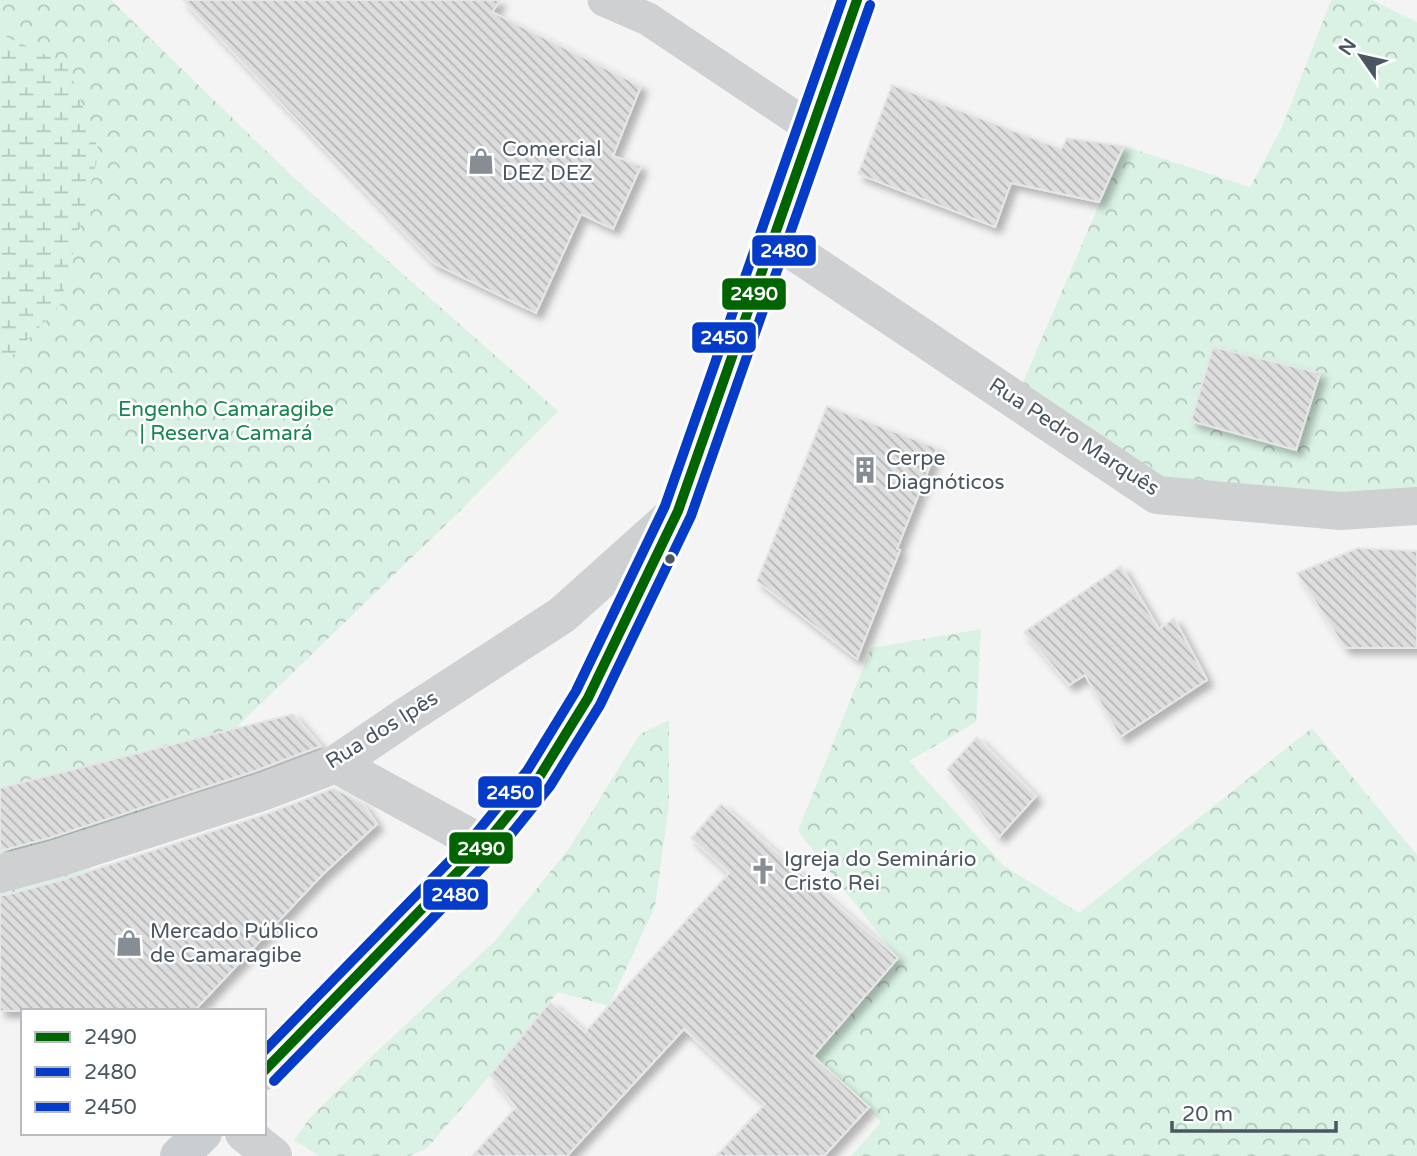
<svg xmlns="http://www.w3.org/2000/svg" width="1417" height="1156" viewBox="0 0 1417 1156" font-family="'Varela Round',sans-serif">
  <style>
    .forest { fill: url(#forest-crowns) }
    .wetland { fill: url(#wetland-marsh) }
    .building { fill: url(#building-back-hatch); stroke: #e5e6e7; stroke-width: 2; filter: url(#shadow) }
    .lines { fill: none; stroke-linecap: round; stroke-linejoin: round }
    .service { stroke: #ced0d2; stroke-width: 33 }
    .pedestrian { stroke: #ced0d2; stroke-width: 38 }
    .minor { stroke: #ced0d2; stroke-width: 38 }
    .primary { stroke: #caced1; stroke-width: 38 }
    .bus-1-casing { stroke: #fff; stroke-width: 16 }
    .bus-2-casing { stroke: #fff; stroke-width: 16 }
    .bus-3-casing { stroke: #fff; stroke-width: 16 }
    .bus-1 { stroke: #006400; stroke-width: 10 }
    .bus-2 { stroke: #043bc9; stroke-width: 10 }
    .bus-3 { stroke: #043bc9; stroke-width: 10 }
    .bus-dot { fill: #4a5661; stroke: #fff; stroke-width: 2.5 }
    .labels { text-anchor: middle; dominant-baseline: central; stroke-width: 5; stroke-linejoin: round; paint-order: stroke }
    .poi-label { font-size: 21px; fill: #4a5661; stroke: #fff; text-anchor: start }
    .park-label { font-size: 21px; fill: #17864f; stroke: #fff }
    .street-label { font-size: 21px; fill: #4a5661; stroke: #fff }
    .line-badge { stroke: #fff; stroke-width: 2.5 }
    .badge-label { font-size: 19px; text-anchor: middle; font-weight: bold; fill: #fff }
  </style>
  <defs>
    <pattern id="forest-crowns" width="20" height="18" patternUnits="userSpaceOnUse" patternTransform="scale(1.75)"><rect width="20" height="18" fill="#d9f2e3"/><path d="M2 6a3 3 0 1 1 6 0M12 15a3 3 0 1 1 6 0" fill="none" stroke="#b2c7bb"/></pattern>
    <pattern id="wetland-marsh" width="20" height="14" patternUnits="userSpaceOnUse" patternTransform="scale(1.75)"><rect width="20" height="14" fill="#d9f2e3"/><path d="M1 5h8M5 5V1M11 12h8M15 12V8" fill="none" stroke="#b2c7bb"/></pattern>
    <pattern id="building-back-hatch" width="6" height="6" patternUnits="userSpaceOnUse" patternTransform="scale(1.75)"><rect width="6" height="6" fill="#ddddde"/><path d="M-1 5l2 2M0 0l6 6M5-1l2 2" fill="none" stroke="#b5b6b7"/></pattern>
    <filter id="shadow"><feDropShadow dx="6" dy="6" stdDeviation="3.5" flood-color="#0004"/></filter>
  </defs>
  <rect width="100%" height="100%" fill="#f4f4f4"/>
  <g class="forest">
    <path d="M0,0H111L293,177L558,411L460,511L0,956Z"/>
    <path d="M1331,0H1372L1417,22V496L1157,495L1023,382L1124,146L1250,187L1282,127Z"/>
    <path d="M981,629L976,722L909,761L1003,865L1079,913L1312,728L1417,855V1156H851L881,1122L806,1050L865,996L898,958L798,831L871,648Z"/>
    <path d="M669,720V805L655,906L609,1006L558,992L471,1098L426,1149L409,1156H319L294,1140L309,1119L370,1058L495,941L570,847L640,734Z"/>
  </g>
  <path class="wetland" d="M0,34L68,65L99,152L60,305L0,369Z"/>
  <g class="building">
    <path d="M183,0H500L492,12L641,86L613,156L641,166L613,229L581,214L536,313L433,263Z"/>
    <path d="M892,85L1061,149L1067,138L1124,146L1099,202L1011,183L995,227L858,174Z"/>
    <path d="M1213,347L1320,373L1296,450L1191,421Z"/>
    <path d="M827,406L937,448L897,549L900,550L857,659L757,581Z"/>
    <path d="M1358,548L1417,551V648H1345L1297,573Z"/>
    <path d="M1121,566L1159,629L1174,618L1207,680L1120,737L1085,675L1069,685L1024,632Z"/>
    <path d="M293,714L321,746L255,771L49,838L0,851V788Z"/>
    <path d="M977,737L1036,796L999,837L947,769Z"/>
    <path d="M334,788L363,804L377,824L322,875L194,1011H0V895H6L62,880L269,813Z"/>
    <path d="M721,804L898,958L813,1056L869,1107L824,1156H716L765,1104L684,1029L567,1156H472L516,1107L490,1075L550,1002L585,1032L729,873L691,838Z"/>
  </g>
  <g class="lines">
    <path class="service" d="M604,0L648,19L811,128"/>
    <path class="pedestrian" d="M336,764L484,845"/>
    <g class="minor">
      <path d="M774,238L1157,495L1341,511L1417,506"/>
      <path d="M0,874L55,859L262,792L336,764L405,717L562,615L678,511"/>
      <path d="M244,1133L273,1156"/>
    </g>
    <g class="primary">
      <path d="M264,1071L484,845L538,779L588,698L678,511L857,0"/>
      <path d="M179,1156L203,1133"/>
    </g>
    <defs>
      <path id="bus-1" d="M264,1071L484,845L538,779L588,698L678,511L857,0"/>
      <path id="bus-2" d="M274,1081L495,854L550,786L600,705L691,516L870,5"/>
      <path id="bus-3" d="M264,1051L474,836L527,771L576,691L665,506L842,0"/>
    </defs>
    <use href="#bus-1" class="bus-1-casing"/>
    <use href="#bus-2" class="bus-2-casing"/>
    <use href="#bus-3" class="bus-3-casing"/>
    <use href="#bus-1" class="bus-1"/>
    <use href="#bus-2" class="bus-2"/>
    <use href="#bus-3" class="bus-3"/>
  </g>
  <defs>
    <symbol id="shop-bare" viewBox="-9 -9 18 18"><path d="M-5-2.5h2.3a2.7 3.5 0 0 1 5.4 0H5L5.5 6h-11ZM-1.5-2.5h3a1.5 2.3 0 0 0-3 0Z" fill="#868d94" stroke="#fff" stroke-width="2.5" paint-order="stroke"/></symbol>
    <symbol id="building-bare" viewBox="-9 -9 18 18"><path d="M-4-6H4V6H1V3H-1V6H-4ZM-2.5-4.3h1.7v1.8h-1.7ZM.8-4.3h1.7v1.8H.8ZM-2.5-1h1.7V.8h-1.7ZM.8-1h1.7V.8H.8Z" fill="#868d94" stroke="#fff" stroke-width="2.5" paint-order="stroke"/></symbol>
    <symbol id="church-bare" viewBox="-9 -9 18 18"><path d="M-1.2-6h2.4v3.5h3.3v2.4h-3.3V6h-2.4V-.1h-3.3v-2.4h3.3Z" fill="#868d94" stroke="#fff" stroke-width="2.5" paint-order="stroke"/></symbol>
  </defs>
  <g fill-rule="evenodd">
    <use href="#shop-bare" x="462" y="142" width="38" height="38"/>
    <use href="#building-bare" x="846" y="451" width="38" height="38"/>
    <use href="#church-bare" x="744" y="852" width="38" height="38"/>
    <use href="#shop-bare" x="110" y="924" width="38" height="38"/>
  </g>
  <circle class="bus-dot" cx="670" cy="559" r="6"/>
  <g class="labels">
    <g class="poi-label">
      <text x="502" y="149">Comercial<tspan x="502" dy="24">DEZ DEZ</tspan></text>
      <text x="886" y="458">Cerpe<tspan x="886" dy="24">Diagnóticos</tspan></text>
      <text x="784" y="859">Igreja do Seminário<tspan x="784" dy="24">Cristo Rei</tspan></text>
      <text x="150" y="931">Mercado Público<tspan x="150" dy="24">de Camaragibe</tspan></text>
    </g>
    <g class="park-label">
      <text x="226" y="409">Engenho Camaragibe<tspan x="226" dy="24">| Reserva Camará</tspan></text>
    </g>
    <g class="street-label">
      <text transform="translate(1074 437) rotate(33)">Rua Pedro Marquês</text>
      <text transform="translate(382 730) rotate(-32)">Rua dos Ipês</text>
    </g>
  </g>
  <g class="line-badge">
    <rect x="751" y="234" width="66" height="33" rx="7" fill="#043bc9"/>
    <rect x="721" y="277" width="66" height="34" rx="7" fill="#006400"/>
    <rect x="691" y="321" width="66" height="33" rx="7" fill="#043bc9"/>
    <rect x="477" y="775" width="66" height="34" rx="7" fill="#043bc9"/>
    <rect x="448" y="831" width="66" height="34" rx="7" fill="#006400"/>
    <rect x="422" y="878" width="67" height="33" rx="7" fill="#043bc9"/>
  </g>
  <g class="badge-label">
    <text x="784" y="257">2480</text>
    <text x="754" y="300">2490</text>
    <text x="724" y="344">2450</text>
    <text x="510" y="799">2450</text>
    <text x="481" y="855">2490</text>
    <text x="455" y="901">2480</text>
  </g>
  <rect x="21" y="1009" width="245" height="126" fill="#ffffff" stroke="#b7bbc0" stroke-width="2"/>
  <rect x="35" y="1032" width="35" height="10" fill="#006400" stroke="#b7bbc0" stroke-width="2"/>
  <text x="84" y="1044" font-size="21" fill="#4a5661">2490</text>
  <rect x="35" y="1067" width="35" height="10" fill="#043bc9" stroke="#b7bbc0" stroke-width="2"/>
  <text x="84" y="1079" font-size="21" fill="#4a5661">2480</text>
  <rect x="35" y="1102" width="35" height="10" fill="#043bc9" stroke="#b7bbc0" stroke-width="2"/>
  <text x="84" y="1114" font-size="21" fill="#4a5661">2450</text>
  <g transform="translate(1361 56) rotate(304)" stroke="#ffffff" stroke-width="5" paint-order="stroke">
  <path d="M0-5L12 26L0 18L-12 26Z" fill="#4a5661"/>
  <text y="-10" font-size="19" font-weight="bold" text-anchor="middle" fill="#4a5661">N</text>
  </g>
  <path d="M1172 1121v10h164v-10" fill="none" stroke="#4a5661" stroke-width="3.5"/>
  <text x="1182" y="1121" font-size="21" fill="#4a5661" stroke="#ffffff" stroke-width="5" paint-order="stroke">20 m</text>
</svg>
